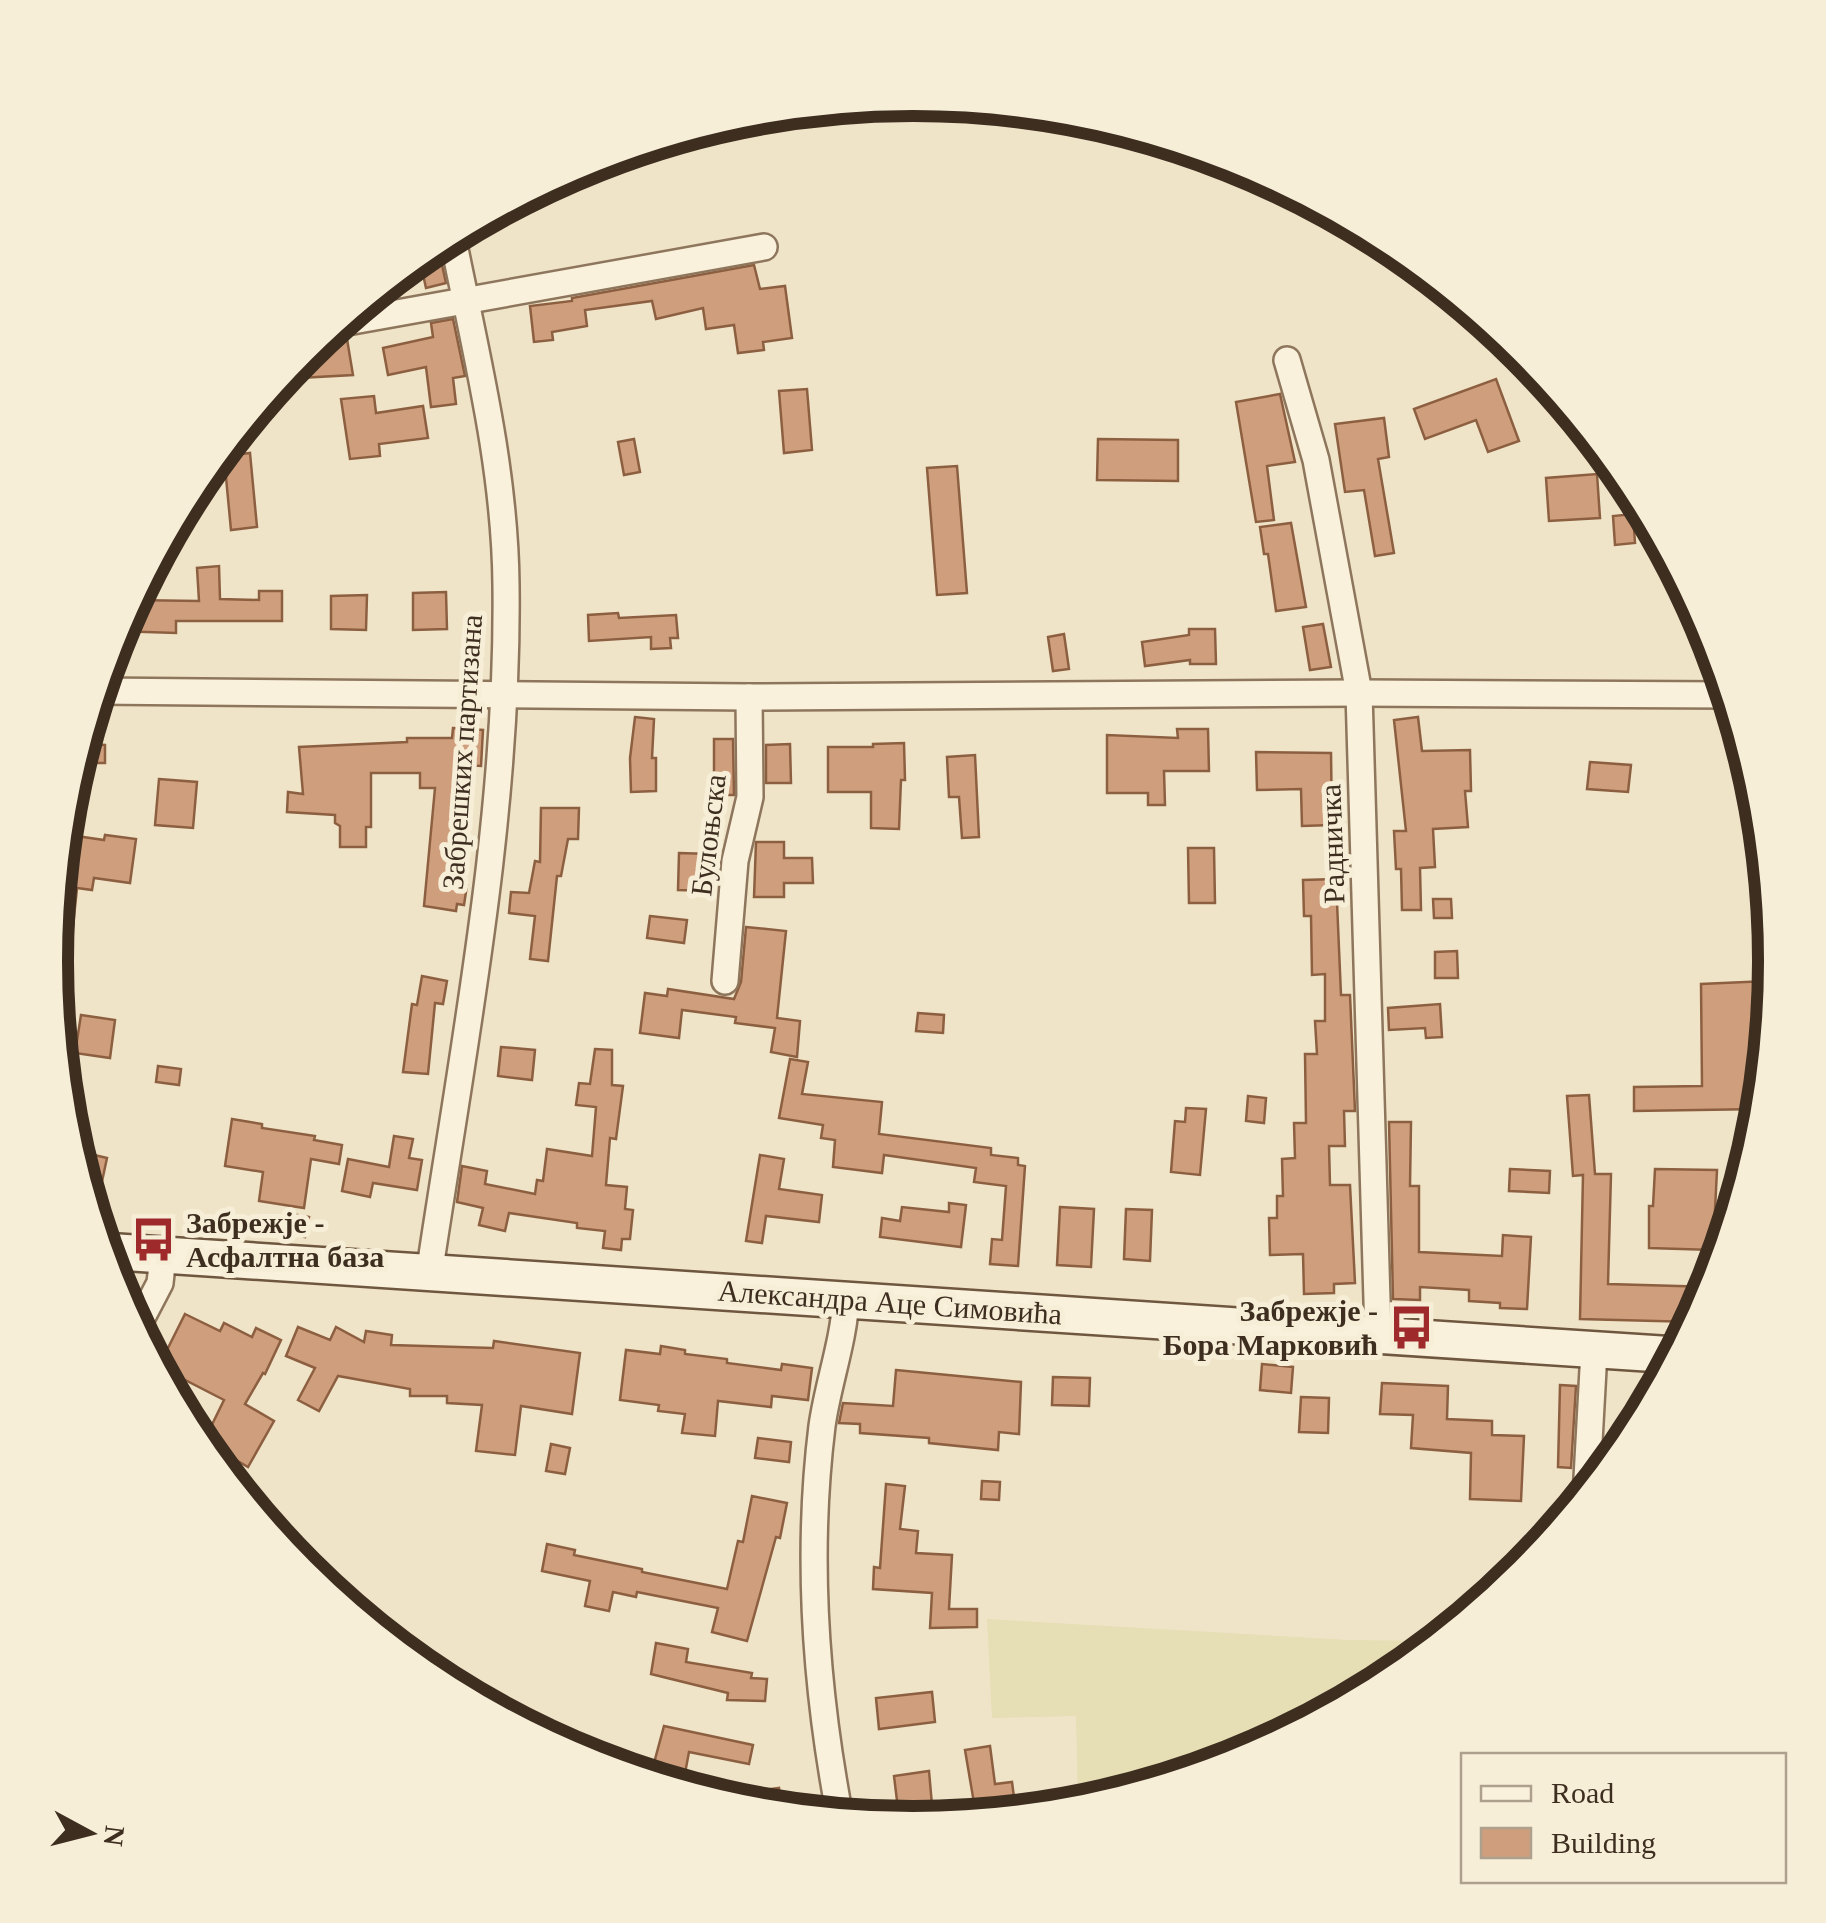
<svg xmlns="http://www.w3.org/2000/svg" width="1826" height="1923" viewBox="0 0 1826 1923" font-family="'Times New Roman',serif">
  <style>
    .farmland { fill: #e6deb5 }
    .building { fill: #cf9f7d; stroke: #8d5f41; stroke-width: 2.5 }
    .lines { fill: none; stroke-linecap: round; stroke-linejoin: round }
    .street-casing { stroke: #8d765c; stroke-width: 30 }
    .secondary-casing { stroke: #6f573f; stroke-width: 40 }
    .street { stroke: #faf1dc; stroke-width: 25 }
    .secondary { stroke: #faf1dc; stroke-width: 35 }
    .labels { text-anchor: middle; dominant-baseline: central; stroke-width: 10; stroke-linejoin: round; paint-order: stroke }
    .street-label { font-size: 30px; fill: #3d2e20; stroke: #f7eed8 }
    .poi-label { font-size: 30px; font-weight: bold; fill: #3d2e20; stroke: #f7eed8; text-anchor: start }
    .rim { fill: none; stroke: #3d2e20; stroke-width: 12 }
  </style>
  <rect width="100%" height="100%" fill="#f0e4c8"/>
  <path class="farmland" d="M987,1619L1348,1640L1438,1641L1392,1679L1243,1759L1078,1808L1076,1716L992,1718Z"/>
  <g class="building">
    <path d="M437,242L446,283L426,288L419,256Z"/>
    <path d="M754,265L760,289L785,286L792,338L763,342L764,350L738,353L734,325L706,329L703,308L656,319L652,301L585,310L587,326L552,332L553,340L534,342L530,306L572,301V298Z"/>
    <path d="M453,319L465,376L453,378L456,404L431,407L426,367L388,375L383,348L433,337L431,323Z"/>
    <path d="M347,339L353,375L280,379L302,353L323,352L321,344Z"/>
    <path d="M1496,379L1519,441L1488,452L1476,420L1425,439L1414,409Z"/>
    <path d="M807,389L812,450L784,453L779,391Z"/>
    <path d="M1280,394L1295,462L1267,466L1274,520L1256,522L1236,402Z"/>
    <path d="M374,396L376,413L423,406L428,438L379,444L380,456L350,459L341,399Z"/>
    <path d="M1384,418L1389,457L1378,459L1394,553L1375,556L1364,490L1345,492L1335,424Z"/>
    <path d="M634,439L640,472L624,475L618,442Z"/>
    <path d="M1098,439L1178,440V481L1097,480Z"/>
    <path d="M250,453L257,527L231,530L224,456Z"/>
    <path d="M957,466L967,593L937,595L927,468Z"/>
    <path d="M1597,474L1600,518L1549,521L1546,478Z"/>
    <path d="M1633,514L1635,543L1615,545L1613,516Z"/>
    <path d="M1291,523L1306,607L1276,611L1268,554H1264L1260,527Z"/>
    <path d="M219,566L220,599L259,600V591H282V621H176V633L116,631L132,600L199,601L197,568Z"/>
    <path d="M446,592L447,629L413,630V593Z"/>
    <path d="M367,595L366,630L331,629V596Z"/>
    <path d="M618,613L619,618L676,615L678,638H670L671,648L651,649V637L589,641L588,615Z"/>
    <path d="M1323,624L1331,667L1310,670L1303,627Z"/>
    <path d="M1189,629H1215L1216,664H1190V660L1145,666L1142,642L1189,635Z"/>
    <path d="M1064,634L1069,669L1053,671L1048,637Z"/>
    <path d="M635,717L654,719L652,758H656V791L631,792L630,758Z"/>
    <path d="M1418,717L1422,751L1470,750L1471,791H1465L1468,827L1433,829L1435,867L1420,868L1421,910H1402L1401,869H1396L1394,831H1406L1394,720Z"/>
    <path d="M453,728L483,730L481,766L464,765L458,815L453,814L447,882L467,885L464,905L457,904L456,911L424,906L435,788H420V773H371V827H366V847H340V826L335,823V815L287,812L288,792L303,794L299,747L407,742V738H452Z"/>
    <path d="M1177,729H1208L1209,771H1164L1165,805H1148V793H1107V735L1178,738Z"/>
    <path d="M714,739H733L734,795H714Z"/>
    <path d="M904,743L905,780H901L899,829L871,828V792H828V747H873V744Z"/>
    <path d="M86,744L105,745V763H85Z"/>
    <path d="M790,744L791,783H766V745Z"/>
    <path d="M1256,752L1331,753L1332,825L1302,826L1301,789L1257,790Z"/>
    <path d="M975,755L979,837L962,838L959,797H949L947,757Z"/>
    <path d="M1590,762L1631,765L1628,792L1587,789Z"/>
    <path d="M159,779L197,782L193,828L155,825Z"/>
    <path d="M541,808H579L578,839H568L561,876H557L548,961L530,959L535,916L509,913L511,892L529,893L535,861L540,862Z"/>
    <path d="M63,834L104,840L105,835L136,839L130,883L94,878L92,890L77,888L73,927L54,925Z"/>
    <path d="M756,842H784V858H812L813,883H784V897H754Z"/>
    <path d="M1188,848H1214L1215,903H1189Z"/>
    <path d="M679,853L710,854V891L678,890Z"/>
    <path d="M1336,879L1341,995H1350L1355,1111H1344L1345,1146H1329L1330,1185H1350L1355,1283L1334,1284V1293L1304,1294L1303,1254L1270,1255L1269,1218H1277V1196H1283L1282,1159L1295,1158L1294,1123H1306L1305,1054H1317L1315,1021H1325V974L1312,975L1311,916H1304L1303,880Z"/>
    <path d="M1433,899H1451L1452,918H1434Z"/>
    <path d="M650,916L687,920L684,943L647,938Z"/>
    <path d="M746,927L786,931L777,1018L800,1021L797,1057L771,1052L775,1028L735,1023L736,1017L682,1010L679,1038L640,1033L645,993L667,996L668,989L734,999L741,982Z"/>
    <path d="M1457,951L1458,978H1435V952Z"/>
    <path d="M422,976L447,981L443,1004L435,1003L428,1074L403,1072L412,1004L417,1005Z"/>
    <path d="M1767,981L1768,1045L1761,1109L1634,1111V1087L1702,1086L1701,984Z"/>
    <path d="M1440,1004L1442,1037L1426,1038L1425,1028L1389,1030L1388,1008Z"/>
    <path d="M918,1013L944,1015L943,1033L916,1031Z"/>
    <path d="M81,1015L115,1020L110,1058L75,1053Z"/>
    <path d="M501,1047L535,1050L532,1080L498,1076Z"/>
    <path d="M595,1049L612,1050V1085L623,1086L616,1139L610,1138L606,1185L627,1187L625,1209L633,1210L630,1239H622L621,1250L603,1248L605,1231L577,1228V1223L509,1213L505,1231L479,1225L483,1208L457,1202L462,1166L487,1171L485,1184L535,1194L537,1180L543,1181L547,1149L592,1156L596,1107L576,1105L579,1083L590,1084Z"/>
    <path d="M790,1059L808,1062L802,1094L882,1102L879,1134L991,1148V1155L1018,1158V1165L1025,1166L1018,1266L990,1264L992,1239L1002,1240L1006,1186L974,1182L976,1168L884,1155L882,1173L833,1167L835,1140L821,1138L823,1125L779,1118Z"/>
    <path d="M158,1066L181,1069L179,1085L156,1082Z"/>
    <path d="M1589,1095L1595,1174H1611L1608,1284L1712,1287L1694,1322L1580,1319L1583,1175L1573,1176L1567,1096Z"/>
    <path d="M1248,1096L1266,1098L1264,1123L1246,1121Z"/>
    <path d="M1186,1108L1206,1109L1200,1175L1171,1172L1175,1121L1185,1122Z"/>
    <path d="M232,1119L262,1124V1128L315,1136L314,1140L342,1145L339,1164L311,1159L304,1208L259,1201L263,1172L225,1166Z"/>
    <path d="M1389,1122H1411L1410,1186H1419V1252L1502,1256L1503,1235L1531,1237L1527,1309L1500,1308V1303L1469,1301V1290L1420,1287V1300L1393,1299Z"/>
    <path d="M394,1136L413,1139L409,1158L422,1160L417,1190L373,1183L370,1197L342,1191L348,1159L389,1167Z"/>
    <path d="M73,1150L107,1158L94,1219L79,1171Z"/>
    <path d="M760,1155L784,1159L779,1189L822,1195L819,1222L766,1216L762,1243L746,1241Z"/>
    <path d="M1510,1169L1550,1171L1549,1193L1509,1191Z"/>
    <path d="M1655,1169L1717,1170L1713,1250L1649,1248V1206H1653Z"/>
    <path d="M949,1203L966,1205L961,1247L880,1237L882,1218L900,1221L902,1207L949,1212Z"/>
    <path d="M1060,1207L1094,1209L1091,1267L1057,1265Z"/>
    <path d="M1126,1209L1152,1210L1150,1261L1124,1259Z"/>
    <path d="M292,1214L309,1217L305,1237L288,1234Z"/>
    <path d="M185,1314L220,1331L224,1323L252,1337L256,1328L281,1340L265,1374L263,1373L245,1404L274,1421L248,1467L204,1441L224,1400L183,1379L173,1398L157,1370Z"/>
    <path d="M298,1327L330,1340L336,1327L364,1342L366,1331L392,1335L391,1345L493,1348L494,1341L580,1353L572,1414L521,1406L515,1455L476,1451L482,1405L447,1403V1396H410V1389L338,1376L319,1411L298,1400L315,1368L286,1356Z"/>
    <path d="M661,1346L685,1350V1354L727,1359V1363L781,1370L782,1364L812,1368L808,1400L772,1396L771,1407L718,1401L715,1436L682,1433L685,1414L658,1411L659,1405L620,1400L626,1350L660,1354Z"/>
    <path d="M1262,1364L1293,1367L1291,1393L1260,1390Z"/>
    <path d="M896,1370L1021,1382L1019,1434L999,1432L998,1450L929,1443V1438L860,1433V1424L839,1423L843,1403L893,1406Z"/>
    <path d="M1053,1377L1090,1378L1089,1406L1052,1405Z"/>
    <path d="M1382,1383L1448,1386L1447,1419L1492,1421V1435L1524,1436L1521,1501L1470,1499L1471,1453L1411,1448L1413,1415L1380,1414Z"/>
    <path d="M1560,1385L1576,1386L1571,1468L1558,1467Z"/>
    <path d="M1301,1397L1329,1398L1328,1433L1299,1432Z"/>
    <path d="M758,1438L791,1442L789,1462L755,1458Z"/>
    <path d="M551,1444L570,1448L565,1474L546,1471Z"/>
    <path d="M982,1481L1000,1482L999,1500L981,1499Z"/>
    <path d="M886,1484L905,1486L900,1529L918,1531L916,1553L952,1555L949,1609H977V1627L930,1628L932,1593L873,1589L874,1567L880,1568Z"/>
    <path d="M752,1496L787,1503L780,1538L776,1537L747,1641L712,1632L718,1608L637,1592L636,1597L613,1592L609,1611L585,1606L590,1581L542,1571L547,1544L575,1550L574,1555L642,1569V1572L727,1589L738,1541L743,1542Z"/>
    <path d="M656,1643L688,1649L686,1662L752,1673L751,1678L767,1679L765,1701L727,1700L728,1693L651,1674Z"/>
    <path d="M932,1692L935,1722L879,1729L876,1698Z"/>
    <path d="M664,1726L753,1745L749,1764L689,1752L683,1784L650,1778Z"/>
    <path d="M990,1746L995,1784L1012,1782L1015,1805L975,1809L965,1750Z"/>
    <path d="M929,1771L932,1805L898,1809L894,1776Z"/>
    <path d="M779,1788L782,1812L743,1807L741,1793Z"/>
  </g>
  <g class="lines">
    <defs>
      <g id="street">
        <path d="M336,324L764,247"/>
        <path d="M1287,360L1316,460L1359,693L1378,1334"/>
        <path d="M97,691L749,697L1359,693L1730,695"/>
        <path d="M725,981L735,861L750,797L749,697"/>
        <path d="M429,1275C463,1047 509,816 506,585C505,466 475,350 452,234"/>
        <path d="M136,1329L160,1283L163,1256"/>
        <path d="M1586,1496L1594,1351"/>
        <path d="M840,1817C816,1691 806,1555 822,1426C828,1383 844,1341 846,1298"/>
      </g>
      <path id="secondary" d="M103,1251L1676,1355"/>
    </defs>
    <use href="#street" class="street-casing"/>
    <use href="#secondary" class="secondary-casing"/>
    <use href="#street" class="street"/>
    <use href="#secondary" class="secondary"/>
  </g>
  <defs>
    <symbol id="bus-bare" viewBox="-9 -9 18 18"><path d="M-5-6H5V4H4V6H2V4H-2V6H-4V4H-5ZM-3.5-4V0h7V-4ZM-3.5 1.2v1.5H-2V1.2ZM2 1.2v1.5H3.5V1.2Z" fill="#9e2a2b" stroke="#f7eed8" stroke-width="2.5" paint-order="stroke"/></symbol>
  </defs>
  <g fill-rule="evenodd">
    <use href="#bus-bare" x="122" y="1208" width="63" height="63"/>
    <use href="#bus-bare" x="1380" y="1296" width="63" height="63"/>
  </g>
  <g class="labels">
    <g class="street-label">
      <text transform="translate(462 752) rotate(-86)">Забрешких партизана</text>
      <text transform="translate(708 835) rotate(-83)">Булоњска</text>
      <text transform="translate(1332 844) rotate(-92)">Радничка</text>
      <text transform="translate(890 1302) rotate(4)">Александра Аце Симовића</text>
    </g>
    <g class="poi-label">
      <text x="186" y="1222">Забрежје -<tspan x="186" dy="34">Асфалтна база</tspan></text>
      <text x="1378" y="1310" text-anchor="end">Забрежје -<tspan x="1378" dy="34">Бора Марковић</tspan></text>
    </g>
  </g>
  <path d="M0 0H1826V1923H0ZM68 961a845 845 0 1 1 1690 0a845 845 0 1 1-1690 0Z" fill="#f7eed8" fill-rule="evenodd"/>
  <path class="rim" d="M68 961a845 845 0 1 1 1690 0a845 845 0 1 1-1690 0Z"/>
  <rect x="1461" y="1753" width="325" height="130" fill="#f7eed8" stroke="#ada18e" stroke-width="2.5"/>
  <rect x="1481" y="1786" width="50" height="15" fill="#faf1dc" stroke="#ada18e" stroke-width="2.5"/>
  <text x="1551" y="1803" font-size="30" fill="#3d2e20">Road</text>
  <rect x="1481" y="1828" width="50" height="30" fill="#cf9f7d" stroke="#ada18e" stroke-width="2.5"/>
  <text x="1551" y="1853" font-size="30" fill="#3d2e20">Building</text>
  <g transform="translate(90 1833) rotate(97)" stroke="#f7eed8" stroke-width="8" paint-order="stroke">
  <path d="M0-8L18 38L0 25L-18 38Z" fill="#3d2e20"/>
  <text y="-15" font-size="28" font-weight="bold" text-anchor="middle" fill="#3d2e20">N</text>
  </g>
</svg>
